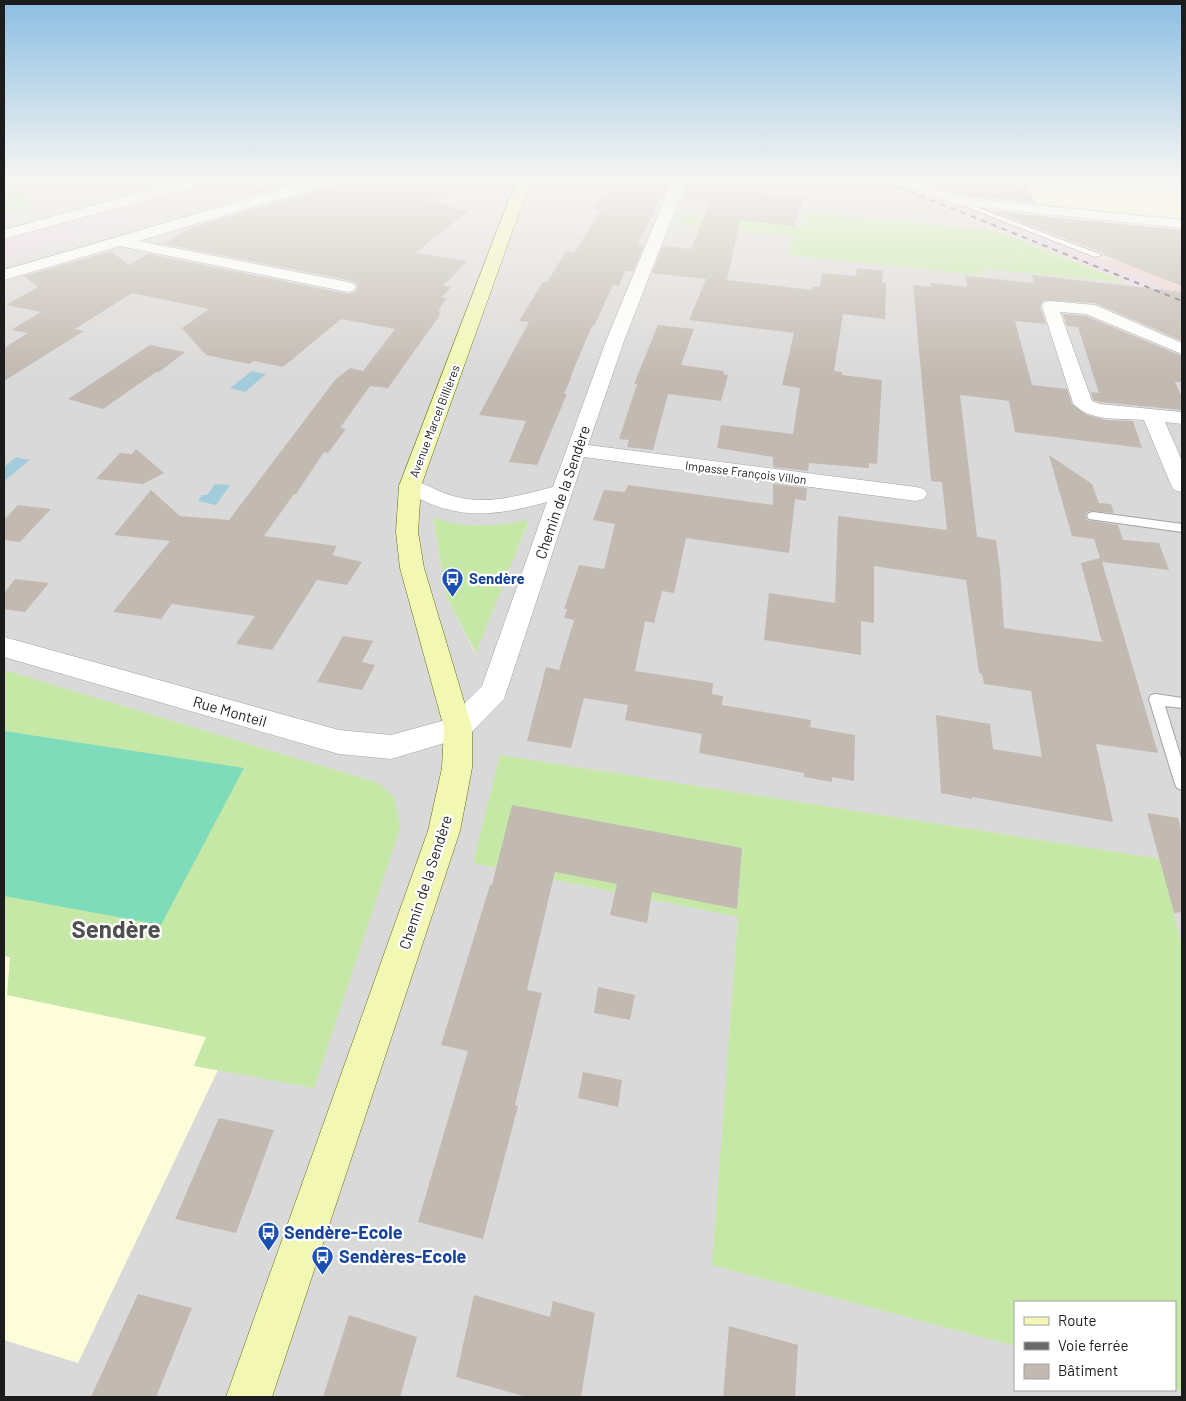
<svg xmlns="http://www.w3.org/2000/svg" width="1186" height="1401" viewBox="0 0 1186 1401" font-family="Barlow,sans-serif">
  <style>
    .residential { fill: #dad9d9; fill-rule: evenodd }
    .commercial { fill: #eed2d0 }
    .industrial { fill: #e6d3e2 }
    .education { fill: #fdfed9 }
    .grass { fill: #c5e8a7 }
    .pitch { fill: #7fdcbb }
    .water { fill: #a2ccdb }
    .building { fill: #c2b9b1 }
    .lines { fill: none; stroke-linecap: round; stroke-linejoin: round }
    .lane-casing { stroke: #a3a3a3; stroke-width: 2 }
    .street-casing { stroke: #a3a3a3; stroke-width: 1 }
    .secondary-casing { stroke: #616f06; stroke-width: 1 }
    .lane { fill: #fff; fill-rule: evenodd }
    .street { fill: #fff; fill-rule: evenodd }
    .secondary { fill: #f2f8b4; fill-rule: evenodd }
    .rail { stroke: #6a6a6a; stroke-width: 2; stroke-dasharray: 5.5 5.5; stroke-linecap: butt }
    .labels { text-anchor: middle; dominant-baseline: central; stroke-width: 4.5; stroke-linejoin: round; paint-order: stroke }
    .far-street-label { font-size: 12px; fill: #1c1c1c; stroke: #fff }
    .street-label { font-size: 15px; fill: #1c1c1c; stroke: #fff }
    .transit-label { font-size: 15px; font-weight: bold; fill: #164399; stroke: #fff; text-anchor: start }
    .near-transit-label { font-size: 18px; font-weight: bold; fill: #164399; stroke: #fff; text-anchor: start }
    .near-district-label { font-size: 24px; font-weight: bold; fill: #4f4f4f; stroke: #fff }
  </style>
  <rect width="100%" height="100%" fill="#edeae1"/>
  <g class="residential">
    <path d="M4,179H217L96,214L4,237V210L30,209L35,203L4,183Z"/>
    <path d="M279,179H870L995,230L809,213L804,227L683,215L794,236L788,255L982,275L983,269L1126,282L1182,304V946L1160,859L500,755L474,863L738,917L713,1265L1015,1346V1390L1175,1389L1182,1391V1397H4V956L195,1066L314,1088L378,783L4,670V258L216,201ZM433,518L449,524L482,526L505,525L529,521L475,653L446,596Z"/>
  </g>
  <path class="commercial" d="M1093,258L1182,267V294Z"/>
  <g class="industrial">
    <path d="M217,179H279L216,201L4,258V237L96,214Z"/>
    <path d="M870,179H895L1182,294V304Z"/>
  </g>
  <g class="education">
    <path d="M971,179H1182V218L974,197Z"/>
    <path d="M4,956L10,957L8,995L206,1037L194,1065L218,1070L78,1363L4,1340Z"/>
  </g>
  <g class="grass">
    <path d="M4,183L35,203L30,209L4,210Z"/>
    <path d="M808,213L995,230L1126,282L983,269L982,275L787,255L794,236L678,224L683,215L804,227Z"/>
    <path d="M433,517C463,530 497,526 529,520L476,653L446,596Z"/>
    <path d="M4,670L378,783L394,797L400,828L314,1088L194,1066L206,1037L7,995L10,957L4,956Z"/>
    <path d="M500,755L1160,859L1182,946V1391L1175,1389V1302H1015V1346L712,1265L738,917L473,863Z"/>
  </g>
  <path class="pitch" d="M4,731L244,768L161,925L4,896Z"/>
  <g class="water">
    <path d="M252,371L266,374L245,392L230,388Z"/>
    <path d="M16,457L30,460L4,481V467Z"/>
    <path d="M215,484L230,485L216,505L198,501L202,495H207Z"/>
  </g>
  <g class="building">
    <path d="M290,179H308L215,205L251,195L247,193Z"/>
    <path d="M340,179H476L431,201L468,211L415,253L467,261L443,286L451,287L442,298H447L438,311H441L438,315H440L388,388L370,386L340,428L346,429L328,453L324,452L296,494H294L264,536L337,546L332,555L362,562L347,585L317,580L272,650L236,644L255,616L172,604L161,619L113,612L170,541L114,535L151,490L180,516L229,520L335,380L350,368L363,371L395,329L341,319L283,367L254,361L249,364L206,355L182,328L209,309L132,293L75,329L84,331L4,381V348L28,333L11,330L41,312L6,305L38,287L24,276L111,251L129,265L148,254L348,294L355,292L358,286L355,282L348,280L164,244L193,227L338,184Z"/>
    <path d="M612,179H671L663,197H661L638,244L644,245L633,271H625L619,286L613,285L594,326H592L570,378H571L564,394H567L537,465L509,462L526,421L479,415L529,322L519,321L543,282H547L566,252L574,253L601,210L593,209Z"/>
    <path d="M689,179H726L767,184L764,193L804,197L794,226L740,220L727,280L812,290L813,287H820L822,273L856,276L857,268L883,271L882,283H886L885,319L843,314L834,371L842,372V375L882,380L877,464L869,463V468L809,463L808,471L773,467V457L717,448L721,425L793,434L800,388L782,385L794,333L689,320L706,279L652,273L663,246L691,249L698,232L709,202L681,199Z"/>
    <path d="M920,179H1027L1034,203L959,195Z"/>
    <path d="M992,211L1182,230V286L1104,255L1103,253Z"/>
    <path d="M1032,275L1182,292V341L1095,303L1044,300L1040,307L1046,324L1015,321L1032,385L1067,389L1072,404L1087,415L1106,420L1133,421L1142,448L1015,432L1009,401L960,395L977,537L996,540L1000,570L1004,628L1102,642L1081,563L1100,558L1094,539L1072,536L1049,455L1092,484L1099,503L1111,504L1114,513L1089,511L1085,515L1087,520L1118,525L1123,540L1159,543L1169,570L1102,562L1158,753L1096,744L1113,822L972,797V799L941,793L936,715L990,724L993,749L1042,757L1031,691L984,684L982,674L979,673L966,580L874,566V623L861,621V655L764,640L769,593L835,603L838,516L947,530L942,482L931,481L913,285L931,287V283L967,287L966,276L1034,283Z"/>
    <path d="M1063,314L1086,316L1182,356V382H1175L1182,398V410L1100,402L1093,400L1091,392L1099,393L1078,327L1067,326Z"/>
    <path d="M658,325L694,329L681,365L724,371L723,374L728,375L721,401L668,394L653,450L627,447L629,440L619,439L637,384H634Z"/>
    <path d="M150,345L185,352L159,372H156L103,409L68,399Z"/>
    <path d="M136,449L164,473L143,484L96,479L120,453L132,454Z"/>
    <path d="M773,484L807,488L806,501L795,499L789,553L686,538L674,593L662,591L654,623L645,621L635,671L713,683L712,694L723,696L722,705L811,720L810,727L855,735L854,781L832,777V782L804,777V773L699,753L702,734L625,720L628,705L584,698L571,748L527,741L546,667L559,670L574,620L564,618L567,609H564L579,565L604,569L615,524L593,520L604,490L625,492L628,485L773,505Z"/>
    <path d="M18,505L51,509L20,542L4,540V520Z"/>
    <path d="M15,579L49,583L25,612L4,609V593Z"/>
    <path d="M343,636L373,641L362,662L375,665L362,690L317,682Z"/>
    <path d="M512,805L742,848L737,909L652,892L647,923L610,915L617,884L555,872L527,990L542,993L515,1105L518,1106L483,1239L418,1222L468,1051L441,1045L490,885H492Z"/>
    <path d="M1147,813L1178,818L1182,833V912L1174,913Z"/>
    <path d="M598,987L635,995L630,1020L594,1013Z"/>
    <path d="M583,1072L622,1080L618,1107L578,1098Z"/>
    <path d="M219,1118L274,1130L236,1233L175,1219Z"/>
    <path d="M138,1294L192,1308L156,1397H91Z"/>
    <path d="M474,1295L550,1317L553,1301L595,1313L581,1397H527L456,1377Z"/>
    <path d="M349,1315L417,1337L400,1397H323Z"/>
    <path d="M729,1326L798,1345L795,1397H723Z"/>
  </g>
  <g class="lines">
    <defs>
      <g id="lane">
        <path d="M954,200H958L1102,255L1095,257L954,202Z"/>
        <path d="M1093,512L1182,524V532L1089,519L1087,516L1089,513Z"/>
        <path d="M1156,694L1182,698V708L1165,706L1182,761V790L1177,788L1175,784L1149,699L1151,695Z"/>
      </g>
      <g id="street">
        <path d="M190,179H212L211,182L4,239V230Z"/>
        <path d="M316,179H338L337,182L138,241L348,282L354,284L356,287L354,290L348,292L120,246L4,280V270Z"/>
        <path d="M673,179H687L624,341L588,445L916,487L924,489L927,494L924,499L916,501L584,457L504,699L468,736L391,759L339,754L4,657V637L339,730L391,735L449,719L482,686L547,502C502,514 466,521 422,500C414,497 404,493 399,486L402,481L410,479C425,483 438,492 453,496C486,506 521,495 553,487L606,341Z"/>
        <path d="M896,179H914L959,197L1182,220V228L956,205L897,182Z"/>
        <path d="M1050,301L1095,305L1182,343V354L1086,314L1060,312L1092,401L1100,404L1182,412V424L1165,422L1182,461V492L1174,490L1171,485L1144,420C1122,418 1088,422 1073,403L1042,306L1044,302Z"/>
      </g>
      <path id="secondary" d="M517,179H531L421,486L418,532L424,568L472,728V768L460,831L272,1397H226L428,831L442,768L444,728L400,568L396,532L399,486Z"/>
    </defs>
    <use href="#lane" class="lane-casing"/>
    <use href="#street" class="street-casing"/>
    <use href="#secondary" class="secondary-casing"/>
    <use href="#lane" class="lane"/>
    <use href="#street" class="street"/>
    <use href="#secondary" class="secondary"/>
    <path class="rail" d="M879,179L1182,301"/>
  </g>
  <linearGradient id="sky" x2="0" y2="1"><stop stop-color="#8cbee3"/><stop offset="0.48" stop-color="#f7f6f2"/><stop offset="1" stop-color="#f7f6f2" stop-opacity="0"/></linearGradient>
  <rect width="1186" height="375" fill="url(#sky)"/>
  <defs>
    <symbol id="bus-pin" viewBox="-11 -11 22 30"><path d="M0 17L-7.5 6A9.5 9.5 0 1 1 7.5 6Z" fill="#1a4fb4" stroke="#fff"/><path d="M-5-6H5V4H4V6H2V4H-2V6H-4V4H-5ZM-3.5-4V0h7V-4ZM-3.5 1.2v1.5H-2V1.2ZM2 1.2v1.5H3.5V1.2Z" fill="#fff"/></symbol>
  </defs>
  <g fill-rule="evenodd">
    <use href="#bus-pin" x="440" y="566" width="25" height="34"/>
    <use href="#bus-pin" x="256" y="1220" width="25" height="34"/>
    <use href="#bus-pin" x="310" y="1244" width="25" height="34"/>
  </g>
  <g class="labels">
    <g class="far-street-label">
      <text transform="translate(434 421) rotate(-69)">Avenue Marcel Billières</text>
      <text transform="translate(746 472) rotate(7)">Impasse François Villon</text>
    </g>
    <g class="street-label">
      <text transform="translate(562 492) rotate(-71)">Chemin de la Sendère</text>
      <text transform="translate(230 711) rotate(16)">Rue Monteil</text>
      <text transform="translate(425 882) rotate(-72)">Chemin de la Sendère</text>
    </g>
    <g class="transit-label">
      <text x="469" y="578">Sendère</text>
    </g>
    <g class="near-transit-label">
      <text x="284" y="1232">Sendère-Ecole</text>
      <text x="339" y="1256">Sendères-Ecole</text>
    </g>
    <g class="near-district-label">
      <text x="116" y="928">Sendère</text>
    </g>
  </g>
  <rect width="1186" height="1401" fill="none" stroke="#1c1c1c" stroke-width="10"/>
  <rect x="1014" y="1301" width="162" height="90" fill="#ffffff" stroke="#a4a4a4"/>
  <rect x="1024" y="1317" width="25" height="8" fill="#f2f8b4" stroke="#a4a4a4"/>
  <text x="1058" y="1326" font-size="15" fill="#1c1c1c">Route</text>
  <rect x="1024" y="1342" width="25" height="8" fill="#6a6a6a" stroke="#a4a4a4"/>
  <text x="1058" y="1351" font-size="15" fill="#1c1c1c">Voie ferrée</text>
  <rect x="1024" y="1364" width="25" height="15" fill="#c2b9b1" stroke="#a4a4a4"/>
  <text x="1058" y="1376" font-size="15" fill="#1c1c1c">Bâtiment</text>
</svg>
